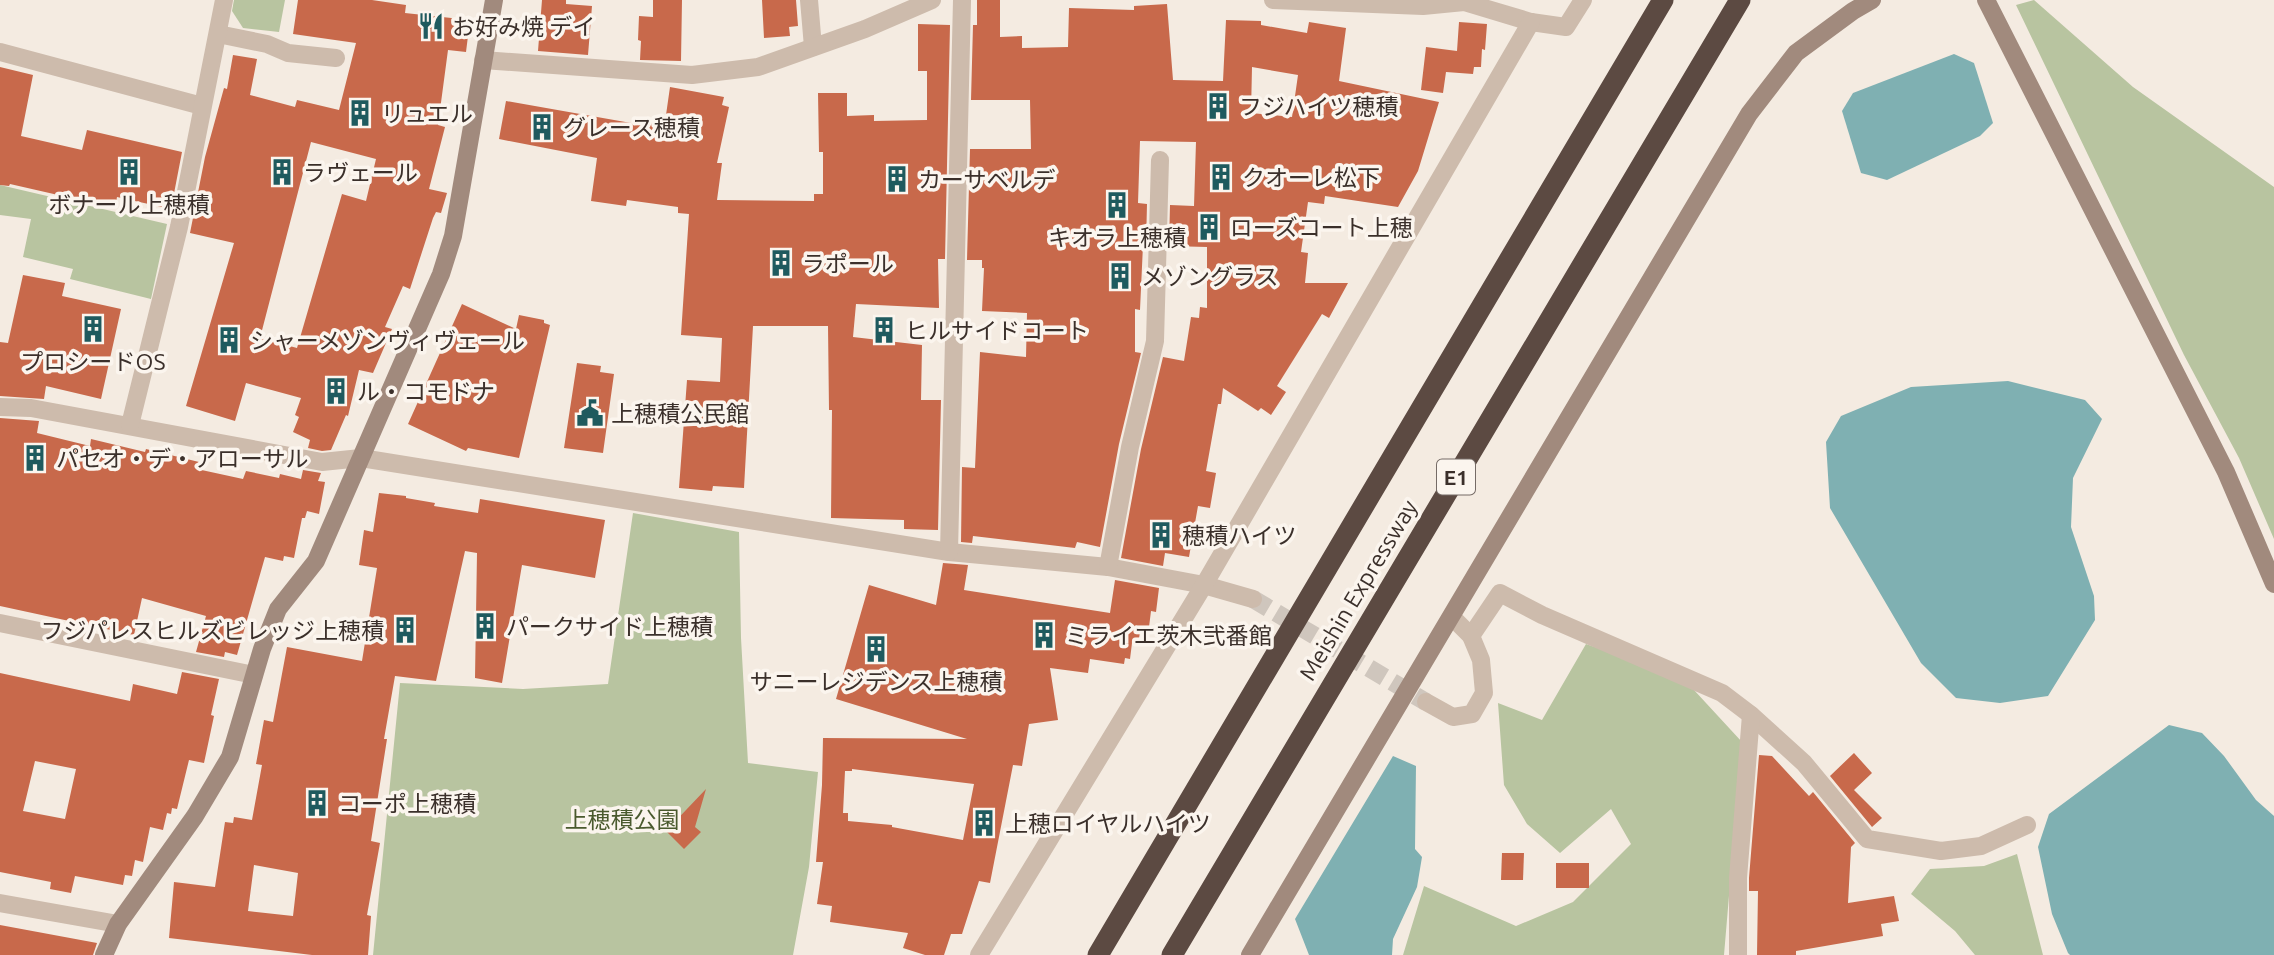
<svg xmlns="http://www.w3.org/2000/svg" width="2274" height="955" viewBox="0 0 2274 955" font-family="Ubuntu,'Noto Sans JP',sans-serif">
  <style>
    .green { fill: #b8c4a0 }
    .water { fill: #7fb0b2 }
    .building { fill: #c8694b; fill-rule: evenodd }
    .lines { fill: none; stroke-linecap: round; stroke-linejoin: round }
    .street-tunnel { stroke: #cfc6bd; stroke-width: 18; stroke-dasharray: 18 9; stroke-linecap: butt }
    .street { stroke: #cdbbac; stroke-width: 18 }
    .secondary { stroke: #a18a7d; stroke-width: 18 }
    .highway { stroke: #5c4a42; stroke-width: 21 }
    .labels { text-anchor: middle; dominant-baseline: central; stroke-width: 7; stroke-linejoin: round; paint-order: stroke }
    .shield { fill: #fbf5ee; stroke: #756b66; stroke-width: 2 }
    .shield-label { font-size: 21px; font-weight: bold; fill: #3b302b }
    .poi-label { font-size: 23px; fill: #3b302b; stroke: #fbf5ee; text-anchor: start }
    .street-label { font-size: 23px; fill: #3b302b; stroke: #fbf5ee }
    .park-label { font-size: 23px; fill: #4a5a2e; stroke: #fbf5ee }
  </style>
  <rect width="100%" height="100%" fill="#f4ebe1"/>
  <g class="green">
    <path d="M234,0H285L279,32L243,28L232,11Z"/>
    <path d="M2034,0L2133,87L2274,187V539L2239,458L2184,355L2016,5Z"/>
    <path d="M0,185L167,224L151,299L70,279L73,269L23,257L31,219L0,215Z"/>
    <path d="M633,513L739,532L741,638L748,763L818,772L809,867L793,955H373L400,683L523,689L608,684Z"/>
    <path d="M1586,644L1682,677L1742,742L1724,955H1403L1424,886L1516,926L1573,902L1631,844L1611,809L1560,853L1527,824L1504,785L1498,703L1542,720Z"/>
    <path d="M2017,854L2043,955H1975L1955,931L1911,894L1930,869L1984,866Z"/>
  </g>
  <g class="water">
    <path d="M1954,54L1974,63L1993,123L1980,136L1887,180L1861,173L1842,111L1853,93Z"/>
    <path d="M2008,381L2085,400L2102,419L2073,478L2071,527L2094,596L2095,620L2048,696L2000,703L1956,698L1921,663L1830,508L1826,442L1841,416L1911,387Z"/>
    <path d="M2169,725L2202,733L2224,756L2256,800L2274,816V955H2070L2068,953L2052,914L2038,847L2049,814Z"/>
    <path d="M1393,756L1416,766L1415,849L1422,857L1417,887L1393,939L1392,955H1309L1295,919Z"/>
  </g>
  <g class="building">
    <path d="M298,0H372L406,5L405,13L470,20L466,52L448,50L438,125L445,127L429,189L447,193L441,213L436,212L433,218L410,289L403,286L385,327L392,329L373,373L359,370L348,416L346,415L331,450L322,451L308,448L310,440L293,432L299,417L295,415L301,398L246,383L235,421L186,406L234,243L190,233L205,157L224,88L227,89L233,55L257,59L250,95L295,107L297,100L339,110L356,43L293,34ZM311,142L376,159L366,201L342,194L297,348L260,338Z"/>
    <path d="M542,0H566V4L592,6L588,55L538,51Z"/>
    <path d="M653,0H682L681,61L640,60L641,41L638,40L639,16L653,17Z"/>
    <path d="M762,0H796L798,26L789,27L790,36L764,38Z"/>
    <path d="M977,0H1000V37L1022,36V48L1068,47L1069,8L1134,10V6L1167,4L1173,80L1223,81L1226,20L1261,21V25L1307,33L1309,22L1346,28L1339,81L1439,102L1418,171L1398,207L1325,196L1324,204L1308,202L1301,252L1308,253L1305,283H1348L1329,318L1322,314L1277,386L1286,392L1271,415L1261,408L1258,411L1223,388L1221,404H1218L1206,471L1216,473L1210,508L1198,506L1189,557L1165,553L1163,566L1121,558L1141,449L1163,357L1184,361L1191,317L1199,318L1200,307L1207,308V247L1169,246L1170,205L1194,206L1196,142L1140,141L1138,203L1147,204L1146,245H1143L1140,310L1135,309V352L1141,353L1119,444L1100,547L1077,542L1075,548L973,536L972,543L961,542L962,467L975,468L980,352L1026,357L1027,313L982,311L984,268H982V260H967L970,149H1031L1030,100H971L973,25H977ZM1252,67L1298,75L1292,117L1251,113Z"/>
    <path d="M1459,22L1487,24L1485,50L1482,49L1481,67H1474L1473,74L1446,72L1443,93L1421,90L1426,47L1457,51Z"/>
    <path d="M918,24L950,25L945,259H938L939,308L856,304L853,337L922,345L921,400H941L938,530L904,529V520L831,518L832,410H829L828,326H753L744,488L713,486L712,491L679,488L687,380L720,382L722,338L681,335L689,214L678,213V207L627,200L626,206L591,201L597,158L499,139L506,101L648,126V119L665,122L670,87L724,97L722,105L729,107L717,163H722L717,200L814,201V194H823V152H819L818,93H847V116L874,115V121L927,120V71H918Z"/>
    <path d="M0,67L33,75L21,136L82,150L87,130L182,152L171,209L117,197L115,208L10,184L9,186L0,185Z"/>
    <path d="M23,275L65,283L62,296L121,309L101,399L46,386L44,399L0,396V342L8,343Z"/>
    <path d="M462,304L516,329L519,315L544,320V323L550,325L519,458L468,448L466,451L408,424Z"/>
    <path d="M577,363L601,366L600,372L614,374L603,453L564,448Z"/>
    <path d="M0,418L39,421L37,433L90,446L91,439L145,452L146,449L199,462L197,469L243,479L246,471L279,478L280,474L301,479L303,470L321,473L318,481L325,482L319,514L307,511L305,518H302L294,558L284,556L283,561L265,557L237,655L225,652L224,657L196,652L206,616L142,598L134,635L0,606Z"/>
    <path d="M379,493L406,496V498L435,503L434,506L478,513L480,499L605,520L595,578L522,565L502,683L475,678L477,553L465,551L436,681L395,676L384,739H387L371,841L380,843L367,915L371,916L368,955H312L169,938L174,882L215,887L225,822L233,823L234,817L252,820L262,765L256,764L264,720L273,722L287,647L362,661L377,568L359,565L364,530L373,532ZM254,865L298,873L293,916L248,911Z"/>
    <path d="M943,563L968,565L964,590L1110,613L1115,580L1159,588L1156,612L1151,611L1149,627L1141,626L1138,644L1132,643L1130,659L1125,658L1124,664L1090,659L1088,673L1050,668L1058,720L1029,724L1022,766L1013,765L990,883L979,881L962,934H951L944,955H925L903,948L908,933L830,922L832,906L817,904L823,862H816L822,785L823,738L967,739L836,699L869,585L936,605ZM852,769L974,784L963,840L892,827V825L848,821V813H843L845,771H852Z"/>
    <path d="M182,672L219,679L211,715L214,716L204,763L189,760L177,809L172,808L171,814L167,813L163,830L150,827L143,862L135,860L132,876L125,875L123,885L75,876L71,893L50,889L51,882L0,872V673L130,701L133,684L177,694ZM35,761L76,769L65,819L23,811Z"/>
    <path d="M1854,753L1872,773L1854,790L1882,818L1872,827L1830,776Z"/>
    <path d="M1759,755L1772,756L1809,796L1813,792L1855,843L1851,847L1848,903L1894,896L1899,921L1881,924L1883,936L1796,951V955H1757L1758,891H1749V878Z"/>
    <path d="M706,789L695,827L701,832L684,849L666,831Z"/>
    <path d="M1502,853H1524L1523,880H1501Z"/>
    <rect x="1556" y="863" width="33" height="25"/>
    <path d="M0,925L97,943L93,955H0Z"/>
  </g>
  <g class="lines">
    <path class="street-tunnel" d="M1253,599L1426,702"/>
    <g class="street">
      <path d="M809,0L813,47"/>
      <path d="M1273,0L1423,6L1464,2L1531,22L1566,27L1583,0"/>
      <path d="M218,34L267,44L288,53L336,58"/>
      <path d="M0,52L202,106"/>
      <path d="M483,60L692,75L758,67L865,29L932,0"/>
      <path d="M0,407L31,408L322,462L361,458L949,552L1108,567L1204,585L1253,599"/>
      <path d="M130,425L179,227L224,0"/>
      <path d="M949,552L962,0"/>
      <path d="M1108,567L1130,447L1155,341L1160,160"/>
      <path d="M0,623L254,675"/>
      <path d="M1471,636L1500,593L1542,615L1722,693L1751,715L1804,763L1867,839L1941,851L1981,846L2027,825"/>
      <path d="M1426,702L1453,717L1472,714L1484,693L1481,660L1471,636L1452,617"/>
      <path d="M0,903L118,924"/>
      <path d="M979,955L1204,585L1531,22"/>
      <path d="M1738,955V878L1751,715"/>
    </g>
    <g class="secondary">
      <path d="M1986,0L2226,472L2274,584"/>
      <path d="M104,955L118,924L195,816L230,757L262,649L278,609L316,561L441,274L453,236L494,0"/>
      <path d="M1250,955L1749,114L1796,53L1853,11L1872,0"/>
    </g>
    <g class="highway">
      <path d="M1098,955L1663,0"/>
      <path d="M1172,955L1740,0"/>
    </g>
  </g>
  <defs>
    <symbol id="restaurant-bare" viewBox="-9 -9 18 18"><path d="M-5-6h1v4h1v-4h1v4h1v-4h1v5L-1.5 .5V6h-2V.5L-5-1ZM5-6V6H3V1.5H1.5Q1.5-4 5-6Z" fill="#1f5a5e" stroke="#fbf5ee" stroke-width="2.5" paint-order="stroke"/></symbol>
    <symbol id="building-bare" viewBox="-9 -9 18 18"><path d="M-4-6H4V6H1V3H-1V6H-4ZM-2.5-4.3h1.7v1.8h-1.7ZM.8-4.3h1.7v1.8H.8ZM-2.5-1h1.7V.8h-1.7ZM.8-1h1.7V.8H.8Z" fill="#1f5a5e" stroke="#fbf5ee" stroke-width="2.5" paint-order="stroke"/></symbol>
    <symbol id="civic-bare" viewBox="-9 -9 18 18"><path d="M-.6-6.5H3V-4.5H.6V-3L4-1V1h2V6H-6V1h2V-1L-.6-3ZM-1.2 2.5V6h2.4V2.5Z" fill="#1f5a5e" stroke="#fbf5ee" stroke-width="2.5" paint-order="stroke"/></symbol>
  </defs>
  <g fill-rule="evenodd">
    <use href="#restaurant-bare" x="412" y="7" width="38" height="38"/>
    <use href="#building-bare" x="1199" y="87" width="38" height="38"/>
    <use href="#building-bare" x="341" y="94" width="38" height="38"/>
    <use href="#building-bare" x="523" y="108" width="38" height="38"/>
    <use href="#building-bare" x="110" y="153" width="38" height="38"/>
    <use href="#building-bare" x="263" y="153" width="38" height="38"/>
    <use href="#building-bare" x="1202" y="158" width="38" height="38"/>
    <use href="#building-bare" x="878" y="160" width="38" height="38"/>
    <use href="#building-bare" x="1098" y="186" width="38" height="38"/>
    <use href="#building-bare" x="1190" y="208" width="38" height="38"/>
    <use href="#building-bare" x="762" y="244" width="38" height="38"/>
    <use href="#building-bare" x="1101" y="257" width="38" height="38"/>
    <use href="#building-bare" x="74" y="310" width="38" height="38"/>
    <use href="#building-bare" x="865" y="311" width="38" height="38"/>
    <use href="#building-bare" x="210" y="321" width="38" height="38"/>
    <use href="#building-bare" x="317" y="372" width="38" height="38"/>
    <use href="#civic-bare" x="571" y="394" width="38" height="38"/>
    <use href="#building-bare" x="16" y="439" width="38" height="38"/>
    <use href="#building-bare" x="1142" y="516" width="38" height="38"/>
    <use href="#building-bare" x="466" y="607" width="38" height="38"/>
    <use href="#building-bare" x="386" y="611" width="38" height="38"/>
    <use href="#building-bare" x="1025" y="616" width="38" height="38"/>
    <use href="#building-bare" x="857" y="630" width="38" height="38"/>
    <use href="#building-bare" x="298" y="784" width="38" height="38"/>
    <use href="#building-bare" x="965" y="804" width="38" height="38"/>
  </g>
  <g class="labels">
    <rect class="shield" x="1437" y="459.5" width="38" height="35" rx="5"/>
    <g class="shield-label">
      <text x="1456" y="477">E1</text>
    </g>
    <g class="poi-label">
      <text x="452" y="26">お好み焼 デイ</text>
      <text x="1239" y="106">フジハイツ穂積</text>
      <text x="381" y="113">リュエル</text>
      <text x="563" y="127">グレース穂積</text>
      <text x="303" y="172">ラヴェール</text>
      <text x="1242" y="177">クオーレ松下</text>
      <text x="918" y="179">カーサベルデ</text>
      <text x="129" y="204" text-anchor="middle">ボナール上穂積</text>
      <text x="1230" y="227">ローズコート上穂</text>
      <text x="1117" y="237" text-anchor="middle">キオラ上穂積</text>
      <text x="802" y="263">ラポール</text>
      <text x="1141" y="276">メゾングラス</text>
      <text x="905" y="330">ヒルサイドコート</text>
      <text x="250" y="340">シャーメゾンヴィヴェール</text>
      <text x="93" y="361" text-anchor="middle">プロシードOS</text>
      <text x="357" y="391">ル・コモドナ</text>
      <text x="611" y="413">上穂積公民館</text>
      <text x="56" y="458">パセオ・デ・アローサル</text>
      <text x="1182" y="535">穂積ハイツ</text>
      <text x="506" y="626">パークサイド上穂積</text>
      <text x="384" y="630" text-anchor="end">フジパレスヒルズビレッジ上穂積</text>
      <text x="1065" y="635">ミライエ茨木弐番館</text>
      <text x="876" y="681" text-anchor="middle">サニーレジデンス上穂積</text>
      <text x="338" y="803">コーポ上穂積</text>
      <text x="1005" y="823">上穂ロイヤルハイツ</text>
    </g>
    <g class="street-label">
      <text transform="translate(1358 590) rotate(-59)">Meishin Expressway</text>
    </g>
    <g class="park-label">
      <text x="622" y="819">上穂積公園</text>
    </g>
  </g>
</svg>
